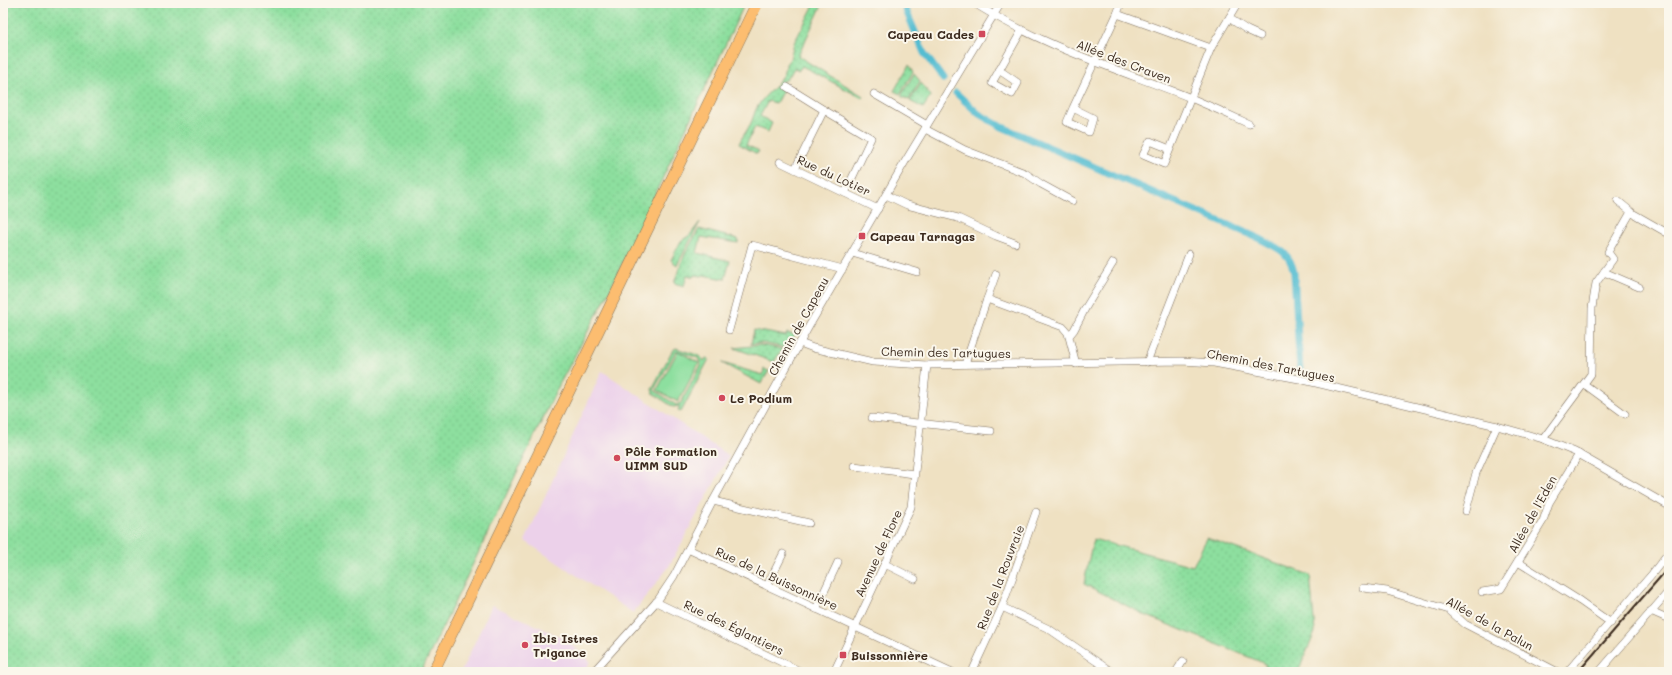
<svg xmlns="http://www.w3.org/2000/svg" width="1672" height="675" viewBox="0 0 1672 675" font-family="Mali,sans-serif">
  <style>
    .built { fill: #ecd1ea }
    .grass { fill: url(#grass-dots); stroke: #64845e }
    .pitch { fill: #8ddf9f; stroke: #64845e; fill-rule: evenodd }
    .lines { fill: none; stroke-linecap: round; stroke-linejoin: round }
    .canal { stroke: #54bdd1; stroke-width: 7 }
    .street-casing { stroke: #7a6a57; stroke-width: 8 }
    .primary-casing { stroke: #7a6a57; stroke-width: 12 }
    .street { stroke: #fff; stroke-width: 7 }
    .primary { stroke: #fcbd6f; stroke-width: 11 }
    .rail { stroke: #3b2a1e; stroke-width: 2 }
    .poi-dot { fill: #d1495b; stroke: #fbf7ec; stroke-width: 1.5 }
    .labels { text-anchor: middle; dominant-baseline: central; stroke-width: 4; stroke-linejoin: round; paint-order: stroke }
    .poi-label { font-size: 12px; font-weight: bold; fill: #3b2a1e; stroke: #fbf7ec; text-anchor: start }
    .street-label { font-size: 12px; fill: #3b2a1e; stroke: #fbf7ec }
  </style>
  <defs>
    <pattern id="grass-dots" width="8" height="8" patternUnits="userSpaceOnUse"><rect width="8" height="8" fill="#8ddf9f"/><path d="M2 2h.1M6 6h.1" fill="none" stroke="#7bc088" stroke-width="1.8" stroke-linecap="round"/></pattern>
  </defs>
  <rect width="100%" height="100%" fill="#fbf7ec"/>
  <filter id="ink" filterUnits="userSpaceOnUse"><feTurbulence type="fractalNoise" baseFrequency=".025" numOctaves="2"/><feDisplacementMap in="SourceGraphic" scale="8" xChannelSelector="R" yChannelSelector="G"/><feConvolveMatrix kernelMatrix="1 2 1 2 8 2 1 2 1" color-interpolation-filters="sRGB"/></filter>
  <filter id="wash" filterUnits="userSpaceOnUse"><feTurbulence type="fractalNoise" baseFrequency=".012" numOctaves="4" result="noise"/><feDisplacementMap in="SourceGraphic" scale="16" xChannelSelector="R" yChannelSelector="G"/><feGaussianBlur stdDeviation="0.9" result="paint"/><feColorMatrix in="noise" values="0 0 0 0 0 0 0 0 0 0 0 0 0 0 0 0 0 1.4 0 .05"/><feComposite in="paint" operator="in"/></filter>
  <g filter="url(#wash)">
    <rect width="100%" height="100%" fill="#efe1c2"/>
    <g class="built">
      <path d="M602,371L729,456L668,568L633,613L525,541Z"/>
      <path d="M492,605L565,639L590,661L585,672H461Z"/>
    </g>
    <g class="grass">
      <path d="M3,3H745L609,292L559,385L421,672H3Z"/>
      <path d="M815,3H823L798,56L863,96L862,98L802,66L799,70L794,68L787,80H784L781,86L783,90L776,103L768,101L760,116L772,123L768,132L755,127L746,145L759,151L757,154L739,144C742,136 748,130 751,123C754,116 755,109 760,103C767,92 788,78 786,64L790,59L794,43Z"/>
      <path d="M909,65L913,72L900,94L894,91Z"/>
      <path d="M914,74L920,81L909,100L901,96Z"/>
      <path d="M921,83L931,96L923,108L910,101Z"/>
      <path d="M700,222L677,265L671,260L681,241L690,235Z"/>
      <path d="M699,229L738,239V243L701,237L697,253L730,261L725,279L703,275L702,276L695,275L694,277L687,275L684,286L674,283L685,254Z"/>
      <path d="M754,330L786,336L787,333L795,335L787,348L762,343L751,344Z"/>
      <path d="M761,345L782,349L774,362L734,348Z"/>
      <path d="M722,363L763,375L764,369L769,371L761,384Z"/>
      <path d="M1207,538L1310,575L1315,632L1298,672H1264L1266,664L1147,616L1084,584L1093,539L1193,566Z"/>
    </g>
    <path class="pitch" d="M676,348L700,356L704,361L706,358L709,359L681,412L678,410L680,406L673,407L653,393L652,389L672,351ZM676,351H678L657,390L678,402L699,363L678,351L698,358L701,365L681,403L676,405L654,390L656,386Z"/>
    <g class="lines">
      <g class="canal">
        <path d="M903,3L924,53L943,79"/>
        <path d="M956,93L979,114L1000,126L1258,238C1276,247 1290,251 1294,273L1300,371"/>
      </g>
    </g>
  </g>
  <g filter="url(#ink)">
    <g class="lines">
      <defs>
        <g id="street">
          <path d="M974,3C1041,46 1117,69 1191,98C1210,106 1230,115 1249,124"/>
          <path d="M1117,14L1211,48"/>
          <path d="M1229,18L1247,30L1260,36"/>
          <path d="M999,70L1018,83L1012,94L992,83L1022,30"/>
          <path d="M787,87L824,110"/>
          <path d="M874,94L927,125"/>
          <path d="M1073,108L1093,118L1089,132L1067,122L1073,108L1117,14L1121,3"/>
          <path d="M925,129L965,150L1025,173L1041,184L1072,201"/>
          <path d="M1170,149L1150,141L1143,155L1164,164L1211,48L1238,3"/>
          <path d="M780,162L878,209"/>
          <path d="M795,169L824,110L871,138L845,193"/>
          <path d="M886,195L907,205L958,218L996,236L1015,243"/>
          <path d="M1618,201L1634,214L1669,234"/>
          <path d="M852,253L917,272"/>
          <path d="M1604,272L1639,287"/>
          <path d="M987,299L996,274"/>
          <path d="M729,330L752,245L843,269"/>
          <path d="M1069,336L1074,330L1086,307L1113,263"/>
          <path d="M800,343L813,348L873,362L927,365L1182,361L1214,363L1299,379L1497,426L1543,439L1575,452L1669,506"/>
          <path d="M1147,362L1189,254"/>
          <path d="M965,364L987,299L1063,327L1068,333L1076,364"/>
          <path d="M1584,384L1625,414"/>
          <path d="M872,418L991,431"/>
          <path d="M1543,439L1591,374L1592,308L1596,283L1613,259L1608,252L1631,212"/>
          <path d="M854,466L914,474"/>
          <path d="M713,501L809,523"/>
          <path d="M1466,511L1476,473L1497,426"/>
          <path d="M688,549L952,672"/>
          <path d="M1518,562L1580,601L1611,623"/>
          <path d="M885,564L915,579"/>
          <path d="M767,586L783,554"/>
          <path d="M1363,588L1387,591L1449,610L1465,624L1558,672"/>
          <path d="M1482,592L1501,589L1543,521L1549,503L1579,454"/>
          <path d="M656,602L802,672"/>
          <path d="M1002,607L1049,629L1112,672"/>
          <path d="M816,609L838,562"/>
          <path d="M1651,611L1669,619"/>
          <path d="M593,672L658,600L674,576L713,501L808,328L906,160L1001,3"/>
          <path d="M834,672L911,507L927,365"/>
          <path d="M972,672L1002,607L1036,512"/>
          <path d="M1176,672L1183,661"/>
          <path d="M1567,672L1652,574L1669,552"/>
          <path d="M1599,672L1669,591"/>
        </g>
        <path id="primary" d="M433,672L757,3"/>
      </defs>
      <use href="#street" class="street-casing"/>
      <use href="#primary" class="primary-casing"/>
      <use href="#street" class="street"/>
      <use href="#primary" class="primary"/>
      <path class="rail" d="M1578,672L1669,567"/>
    </g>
  </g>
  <g class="poi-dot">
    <rect x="978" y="30" width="8" height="8" rx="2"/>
    <rect x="858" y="232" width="8" height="8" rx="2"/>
    <circle cx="722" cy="398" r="4"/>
    <circle cx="617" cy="458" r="4"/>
    <circle cx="525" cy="645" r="4"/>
    <rect x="839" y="651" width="8" height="8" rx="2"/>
  </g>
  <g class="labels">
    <g class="poi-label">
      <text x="974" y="34" text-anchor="end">Capeau Cades</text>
      <text x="870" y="236">Capeau Tarnagas</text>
      <text x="730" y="398">Le Podium</text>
      <text x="625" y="451">Pôle Formation<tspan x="625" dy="14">UIMM SUD</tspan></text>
      <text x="533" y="638">Ibis Istres<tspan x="533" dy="14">Trigance</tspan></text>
      <text x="851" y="655">Buissonnière</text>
    </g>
    <g class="street-label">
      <text transform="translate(1124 61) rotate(21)">Allée des Craven</text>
      <text transform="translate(834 175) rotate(25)">Rue du Lotier</text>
      <text transform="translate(798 326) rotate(-61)">Chemin de Capeau</text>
      <text transform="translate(946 352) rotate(1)">Chemin des Tartugues</text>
      <text transform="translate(1271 365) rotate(11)">Chemin des Tartugues</text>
      <text transform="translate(1532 514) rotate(-61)">Allée de l'Eden</text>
      <text transform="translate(878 553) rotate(-65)">Avenue de Flore</text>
      <text transform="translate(1000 577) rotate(-69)">Rue de la Rouvraie</text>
      <text transform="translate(777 578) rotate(25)">Rue de la Buissonnière</text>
      <text transform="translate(1490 623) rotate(29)">Allée de la Palun</text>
      <text transform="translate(734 627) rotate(26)">Rue des Églantiers</text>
    </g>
  </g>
  <rect width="1672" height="675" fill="none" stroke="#fbf7ec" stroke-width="16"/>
</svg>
